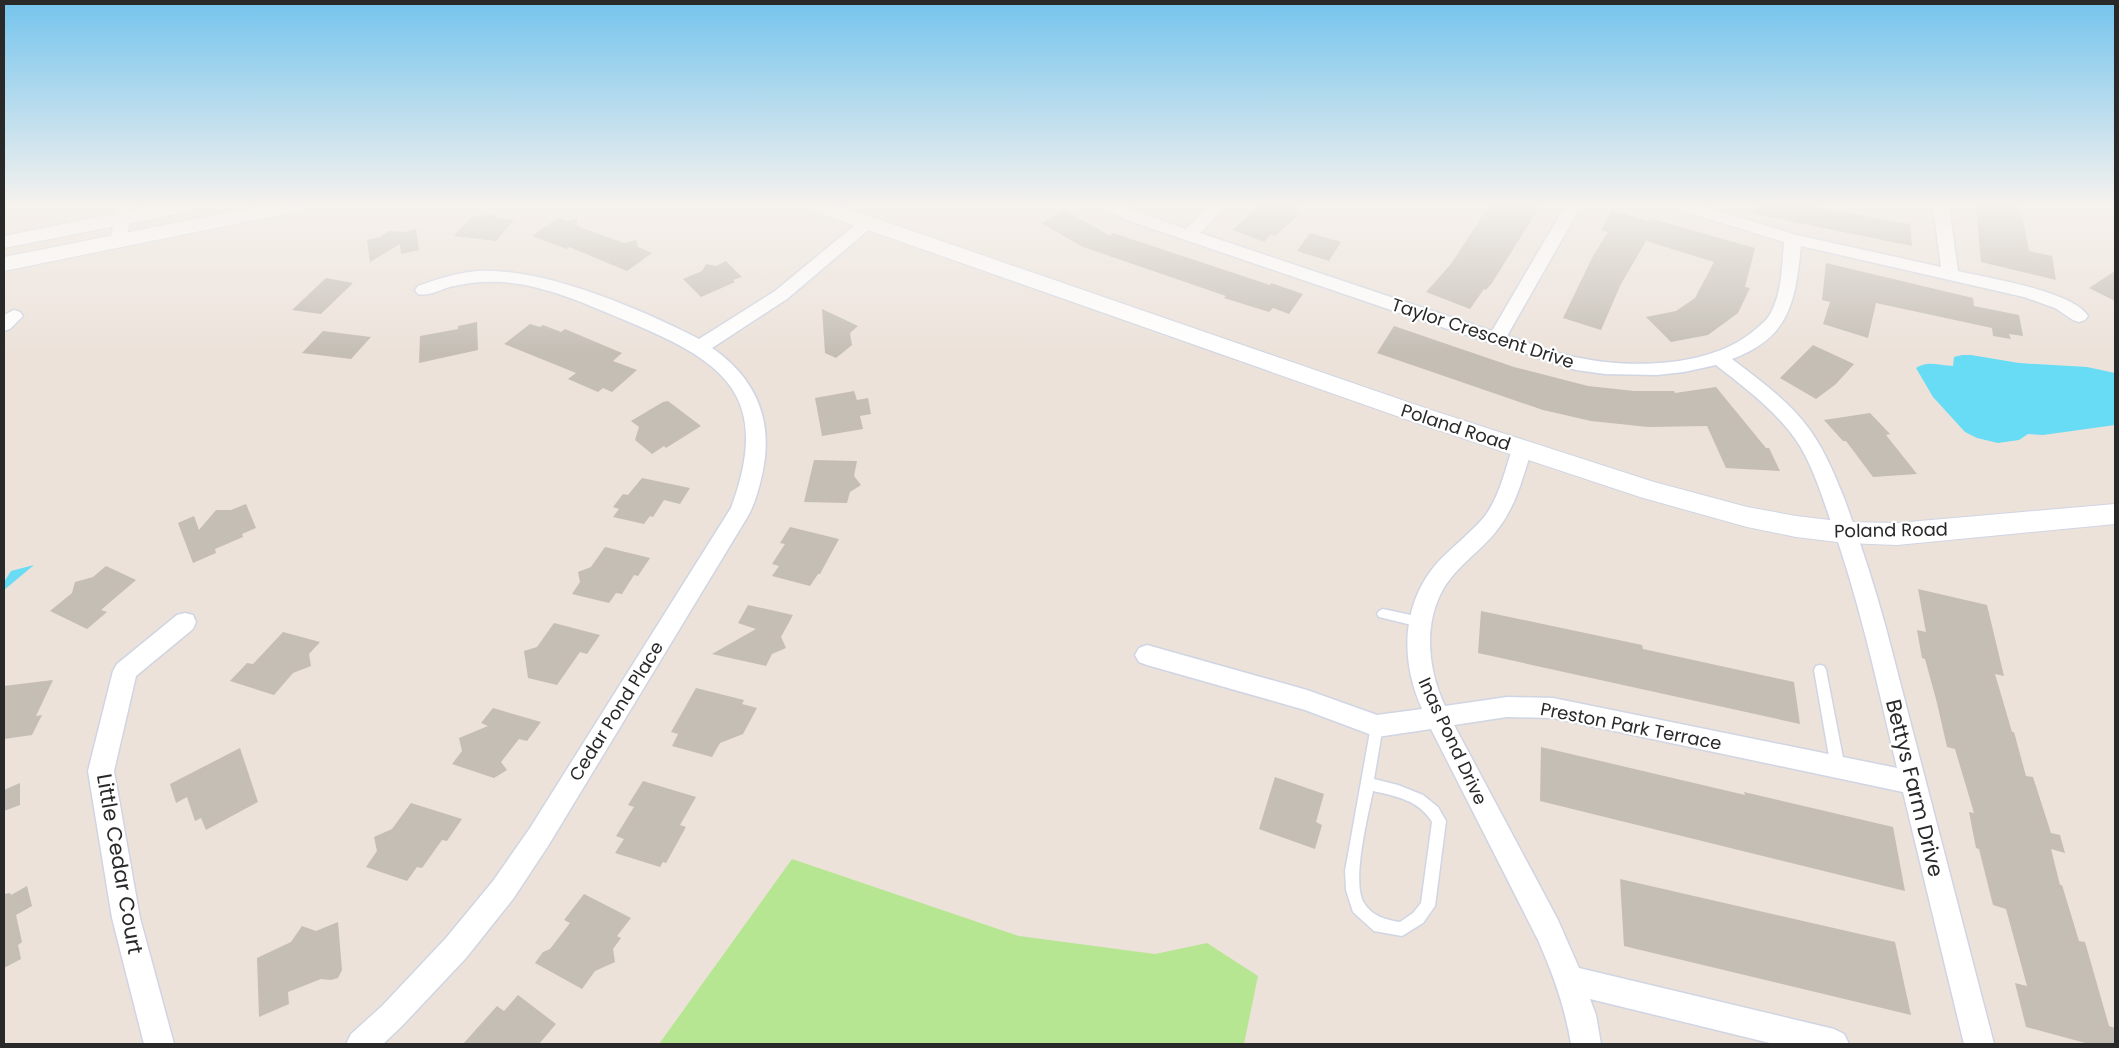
<svg xmlns="http://www.w3.org/2000/svg" width="2119" height="1048" viewBox="0 0 2119 1048" font-family="Poppins,sans-serif">
  <style>
    .green { fill: #b7e693 }
    .water { fill: #67dcf4 }
    .building { fill: #c4beb5 }
    .lines { fill: none; stroke-linecap: round; stroke-linejoin: round }
    .lane-casing { stroke: #cfd5e3; stroke-width: 3 }
    .street-casing { stroke: #cfd5e3; stroke-width: 3 }
    .secondary-casing { stroke: #cfd5e3; stroke-width: 2 }
    .lane { fill: #fff; fill-rule: evenodd }
    .street { fill: #fff; fill-rule: evenodd }
    .secondary { fill: #fff; fill-rule: evenodd }
    .labels { text-anchor: middle; dominant-baseline: central; stroke-width: 4.5; stroke-linejoin: round; paint-order: stroke }
    .street-label { font-size: 18px; fill: #292929; stroke: #fff }
    .near-street-label { font-size: 21px; fill: #292929; stroke: #fff }
  </style>
  <rect width="100%" height="100%" fill="#ece2da"/>
  <path class="green" d="M792,859L1019,936L1155,954L1207,943L1258,976L1244,1044H659Z"/>
  <g class="water">
    <path d="M1962,355H1971L2019,363L2087,367L2115,373V425L2043,435L2028,434L2019,440L1998,443L1977,438L1965,432L1933,397L1916,368C1928,360 1939,366 1953,366L1954,357Z"/>
    <path d="M34,565L4,590V582L11,571Z"/>
  </g>
  <g class="building">
    <path d="M1258,206H1301L1294,212L1299,215L1275,236L1271,234L1264,242L1233,230Z"/>
    <path d="M1489,206H1540L1492,283L1486,290L1484,289L1470,309L1426,292L1451,264Z"/>
    <path d="M1756,206H1809L1910,224L1912,246L1755,214Z"/>
    <path d="M1976,206H2017L2023,219L2029,251L2052,256L2056,280L1981,262Z"/>
    <path d="M1065,210L1110,236L1113,233L1270,285L1271,283L1303,294L1289,314L1273,308L1269,312L1224,298L1226,296L1083,247L1041,223Z"/>
    <path d="M1612,210L1648,221L1649,218L1755,248L1745,287L1750,288L1738,313L1708,335L1671,342L1646,317L1676,311L1695,298L1714,262L1646,241L1621,284L1601,330L1563,318L1593,256L1608,232L1601,230Z"/>
    <path d="M493,213L497,218L514,220L496,241L454,236L472,216L482,217Z"/>
    <path d="M558,218L568,221L577,219V226L624,243L636,240L638,247L652,253L627,271L569,247L567,249L532,236Z"/>
    <path d="M416,229L419,250L401,254L400,244L370,262L367,240L380,237L388,231L404,232Z"/>
    <path d="M1310,233L1341,242L1329,261L1297,251Z"/>
    <path d="M726,261L742,277L733,280L735,282L701,297L683,279L702,271L706,264L716,266Z"/>
    <path d="M1826,263L1973,298L1974,306L2019,315L2023,336L2009,334L2011,339L1993,336L1992,328L1876,303L1868,338L1823,324L1830,302L1822,300Z"/>
    <path d="M2115,271V301L2089,288Z"/>
    <path d="M326,278L353,283L321,314L292,310Z"/>
    <path d="M822,309L858,326L850,333L852,345L836,358L825,353Z"/>
    <path d="M477,322L478,350L419,363L420,336L458,329V326Z"/>
    <path d="M530,324L540,327L543,325L561,332L565,329L622,353L613,361L637,370L612,392L603,388L598,392L568,379L576,373L504,344Z"/>
    <path d="M1394,326L1514,367L1588,386L1634,391H1674L1675,393L1716,387L1766,448H1769L1780,471L1726,468L1707,426L1648,427L1591,421L1543,410L1377,353Z"/>
    <path d="M323,331L371,337L351,359L302,353Z"/>
    <path d="M1813,345L1854,364L1836,384L1816,399L1780,378Z"/>
    <path d="M854,391L857,400L868,398L871,414L860,416L863,429L822,436L815,398Z"/>
    <path d="M668,401L701,426L666,448L664,446L652,454L635,440L639,427L631,421L663,402Z"/>
    <path d="M1870,413L1890,434L1886,435L1917,474L1873,477L1846,441H1843L1824,420Z"/>
    <path d="M814,460L857,461L854,476L861,485L850,492L847,503L804,502Z"/>
    <path d="M642,478L690,488L680,504L664,500L653,517L650,516L644,524L613,517L619,509L613,507L623,494L628,495Z"/>
    <path d="M246,504L256,528L242,534L243,537L215,549L216,553L193,563L178,523L194,516L199,530L216,510H231Z"/>
    <path d="M790,527L839,539L820,574H818L810,586L772,576L779,566L772,564L785,544L780,543Z"/>
    <path d="M605,547L650,558L638,576L634,575L622,594L616,593L609,603L572,594L580,582L578,572L591,567Z"/>
    <path d="M106,566L136,580L101,610L107,612L87,629L50,611L72,593L75,582L93,577Z"/>
    <path d="M1918,589L1987,605L2004,676L1995,674L2012,732H2014L2026,776L2033,777L2051,833L2060,835L2065,853L2051,849L2060,885H2062L2079,941L2085,942L2109,1026L2115,1028V1044H2089L2026,1027L2015,983L2027,986L2006,909L1993,905L1979,849L1976,848L1969,812L1974,813L1955,749L1947,747L1937,703L1925,659L1922,658L1917,630L1926,632Z"/>
    <path d="M748,605L793,615L781,637L786,648L772,654L766,666L712,654L756,629L738,623Z"/>
    <path d="M1481,611L1642,645L1643,649L1794,682L1800,724L1478,653Z"/>
    <path d="M554,623L600,635L587,654L580,652L557,685L528,678L524,651L537,647Z"/>
    <path d="M283,632L320,642L309,654L311,666L293,673L274,695L230,681L247,663L253,664Z"/>
    <path d="M53,680L36,716L42,715L32,735L4,739V686Z"/>
    <path d="M696,688L744,700L742,704L757,708L743,734L720,743L712,757L672,746L678,734L671,732Z"/>
    <path d="M493,708L541,722L527,741L519,739L501,762L507,770L494,778L452,764L462,751L459,738L488,726L481,723Z"/>
    <path d="M1541,747L1745,795L1744,792L1893,827L1905,891L1540,801Z"/>
    <path d="M240,748L258,802L206,830L201,818L195,821L187,797L176,803L170,784Z"/>
    <path d="M1275,777L1324,794L1316,822L1322,825L1315,849L1259,829Z"/>
    <path d="M643,781L696,797L680,825L686,827L666,863L663,862L660,867L615,853L624,839L616,836L634,807L628,805Z"/>
    <path d="M20,783V805L4,811V790Z"/>
    <path d="M411,803L462,819L447,841L442,840L422,868L417,867L407,881L366,867L377,851L374,837L392,829Z"/>
    <path d="M1620,879L1895,942L1911,1015L1624,946Z"/>
    <path d="M27,886L32,906L16,915L22,942L18,945L21,959L4,968V894L10,893L11,895Z"/>
    <path d="M584,894L631,918L617,936L621,938L613,949L615,962L595,971L582,989L535,963L543,952L550,949L570,923L564,920Z"/>
    <path d="M338,922L342,970L338,978L331,980L321,979L288,992L289,1004L259,1017L257,958L291,942L302,926L316,931Z"/>
    <path d="M518,995L556,1024L539,1044H463L497,1006L504,1011Z"/>
  </g>
  <g class="lines">
    <defs>
      <g id="lane">
        <path d="M1383,609L1420,617L1424,619L1426,622L1424,625L1420,627L1379,617L1377,614L1379,611Z"/>
        <path d="M1820,665L1824,666L1826,670L1845,768L1843,772L1838,774L1833,772L1831,768L1814,670L1816,666Z"/>
        <path d="M1377,720L1382,722L1383,726L1374,779L1398,785L1423,795L1438,807L1446,821L1435,906L1423,923L1402,936L1374,931L1353,912L1346,890L1345,871L1371,726L1372,722ZM1373,791C1395,796 1419,800 1432,822L1421,903L1413,913L1400,922C1386,920 1372,916 1364,903C1351,882 1368,816 1373,791Z"/>
      </g>
      <g id="street">
        <path d="M117,206H133L126,241L124,245H112L110,241Z"/>
        <path d="M1101,206H1123L1186,229L1208,206H1226L1200,233L1492,331L1565,206H1581L1507,336C1531,343 1555,354 1580,358C1633,369 1713,367 1756,329C1760,325 1766,321 1769,316C1782,295 1782,266 1784,242L1676,209L1674,206H1701L1797,235L1941,267L1933,206H1949L1958,271C1988,278 2072,291 2088,316L2085,320L2079,322L2073,320L2055,308L2024,297L1801,246C1795,301 1791,337 1732,359C1757,378 1783,397 1803,421C1822,444 1833,471 1844,498C1860,541 1874,584 1886,628L1994,1044H1964L1903,792L1553,718L1507,717L1454,725L1558,920L1579,968L1834,1029L1844,1034L1849,1044H1774L1590,999L1596,1015L1601,1044H1571C1565,1007 1553,974 1538,940L1431,729L1377,737L1305,710L1147,665L1139,662L1135,655L1139,648L1147,645L1307,690L1377,715L1422,709C1400,660 1401,604 1438,562C1453,546 1471,533 1485,516C1499,497 1505,471 1512,449L1515,444L1522,442L1529,444L1532,449C1523,476 1517,503 1500,526C1488,544 1469,557 1455,573C1422,609 1425,664 1445,706L1507,697L1553,698L1897,768C1877,683 1859,598 1829,516C1820,490 1811,462 1796,440C1775,410 1744,387 1716,365L1684,372L1657,375L1605,374L1576,370L1429,323L1127,220L1103,209Z"/>
        <path d="M867,218L873,220L875,223L873,226L787,299L712,348C757,379 774,422 762,475C759,489 755,503 748,516L548,846L513,899L466,958L402,1026L383,1044H346L351,1034L382,1006L446,938L493,881L530,828L731,508C774,392 721,360 622,319C584,303 544,285 503,282C487,281 470,282 454,286C442,288 430,297 418,294L415,290L418,286C437,279 456,273 477,271C543,267 641,309 699,339L775,291L861,220Z"/>
        <path d="M14,310L20,312L23,316L10,329L4,331V315Z"/>
        <path d="M185,613L193,615L196,622L193,629L136,676L114,771L140,918L174,1044H144L112,918L88,771L113,671L117,664L177,615Z"/>
      </g>
      <g id="secondary">
        <path d="M153,206H197L194,210L187,212L4,248V236Z"/>
        <path d="M260,206H304L301,210L294,212L4,271V257Z"/>
        <path d="M808,206H840L1428,409L1654,482L1747,507L1796,516L1846,522L1897,523L2115,504V524L1897,545L1846,543L1796,537L1747,527L1640,497L1411,421L811,210Z"/>
      </g>
    </defs>
    <use href="#lane" class="lane-casing"/>
    <use href="#street" class="street-casing"/>
    <use href="#secondary" class="secondary-casing"/>
    <use href="#lane" class="lane"/>
    <use href="#street" class="street"/>
    <use href="#secondary" class="secondary"/>
  </g>
  <linearGradient id="sky" x2="0" y2="1"><stop stop-color="#74c4ed"/><stop offset="0.58" stop-color="#f6f2ee"/><stop offset="1" stop-color="#f6f2ee" stop-opacity="0"/></linearGradient>
  <rect width="2119" height="353" fill="url(#sky)"/>
  <g class="labels">
    <g class="street-label">
      <text transform="translate(1483 333) rotate(18)">Taylor Crescent Drive</text>
      <text transform="translate(1456 427) rotate(18)">Poland Road</text>
      <text transform="translate(1891 530) rotate(-1)">Poland Road</text>
      <text transform="translate(616 711) rotate(-58)">Cedar Pond Place</text>
      <text transform="translate(1631 726) rotate(11)">Preston Park Terrace</text>
      <text transform="translate(1453 741) rotate(65)">Inas Pond Drive</text>
    </g>
    <g class="near-street-label">
      <text transform="translate(1915 788) rotate(76)">Bettys Farm Drive</text>
      <text transform="translate(120 864) rotate(80)">Little Cedar Court</text>
    </g>
  </g>
  <rect width="2119" height="1048" fill="none" stroke="#292929" stroke-width="10"/>
</svg>
